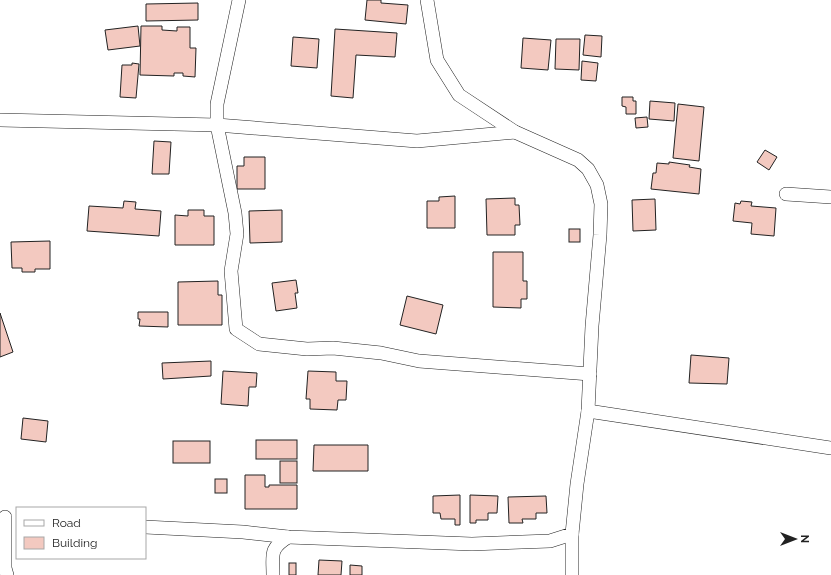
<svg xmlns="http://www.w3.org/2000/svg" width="831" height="575" viewBox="0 0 831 575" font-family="Raleway,sans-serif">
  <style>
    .building { fill: #f3c9c0; stroke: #222 }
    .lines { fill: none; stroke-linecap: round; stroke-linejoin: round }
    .minor-casing { stroke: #222; stroke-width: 14 }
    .minor { stroke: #fff; stroke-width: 13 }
  </style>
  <rect width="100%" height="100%" fill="#fff"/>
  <g class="building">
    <path d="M367,0H381V3L408,5L406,24L365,20Z"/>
    <path d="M198,3V20L146,21V4Z"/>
    <path d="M138,26L140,46L108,50L105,30Z"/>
    <path d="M141,26H162V30L177,31V27H190V48H196L195,77L183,76V73H174V76L140,75Z"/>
    <path d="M335,29L397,33L395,57L356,55L353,98L331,96Z"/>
    <path d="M585,35L602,36L601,57L583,55Z"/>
    <path d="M293,37L319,39L317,68L291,66Z"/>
    <path d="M523,38L551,40L548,70L521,68Z"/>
    <path d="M556,39H580L579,70L555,69Z"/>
    <path d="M582,61L598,63L596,81L581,80Z"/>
    <path d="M132,63L139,64L136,98L120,97L122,65H132Z"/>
    <path d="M622,97H633V101H636V114H626V107L622,106Z"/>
    <path d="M650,101L675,103L674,121L649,119Z"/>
    <path d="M678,104L704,107L699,161L673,158Z"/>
    <path d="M647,117L648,127L636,128L635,118Z"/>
    <path d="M154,141L171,142L169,174H152Z"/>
    <path d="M765,150L777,157L769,170L757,162Z"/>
    <path d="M244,157H265V189H237V166H244Z"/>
    <path d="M669,162L690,165L689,167L701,169L699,194L651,189L653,173H656L657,163L669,164Z"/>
    <path d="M455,196V228H427V201H439V197Z"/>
    <path d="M515,198V205H519L520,225H515V235H487L486,199Z"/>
    <path d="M655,199L656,230L633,231L632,200Z"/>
    <path d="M124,201L136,202L135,209L161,211L159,236L87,231L89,206L123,208Z"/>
    <path d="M741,201L752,202L751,206L776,208L774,236L751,234L752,223L733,221L735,203L740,204Z"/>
    <path d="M188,210H204V216H214V245H175V215L188,216Z"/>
    <path d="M282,210V242L250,243L249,211Z"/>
    <rect x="569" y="229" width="11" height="13"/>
    <path d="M50,241V269H35V272H22V268H12L11,242Z"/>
    <path d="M493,252H523V281H527V299H521V308L493,307Z"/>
    <path d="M296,280L298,293H295L297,308L276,311L272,283Z"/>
    <path d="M218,281V295H222V325H178V282Z"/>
    <path d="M407,296L443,305L436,334L400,325Z"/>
    <path d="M138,312H168V327L139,326L140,319H138Z"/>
    <path d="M0,313L13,352L0,357Z"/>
    <path d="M691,355L729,358L727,384L689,383Z"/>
    <path d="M211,361V376L163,379L162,363Z"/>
    <path d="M223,371L257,373L256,387H249L248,406L221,404Z"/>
    <path d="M308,371L336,372V381H347L346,400H338L337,410L310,409V399H306Z"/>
    <path d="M23,418L48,421L46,442L21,439Z"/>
    <rect x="256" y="440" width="41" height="19"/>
    <rect x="173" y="441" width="37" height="22"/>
    <path d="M314,445H368V471H313Z"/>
    <rect x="280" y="461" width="17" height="22"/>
    <path d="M245,475H265V487H269V485H297V509H245Z"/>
    <rect x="215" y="479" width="12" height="14"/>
    <path d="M460,495V525H455V519H441L440,513H433V496Z"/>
    <path d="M470,495L498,496L497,513H488V520H476V523H470Z"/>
    <path d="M546,496L547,513H536V519H522L523,523H509L508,497Z"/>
    <path d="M319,560L342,561L341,575H318Z"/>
    <rect x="289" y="563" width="7" height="12"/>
    <path d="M350,565L362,566V575H350Z"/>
  </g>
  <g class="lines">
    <defs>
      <g id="minor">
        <path d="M239,0L217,104V125L235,213L237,234L231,271L236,329L259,344L307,349L333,348L381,353L419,361L590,374"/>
        <path d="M0,120L217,125L417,141L515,132"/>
        <path d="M786,194L831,197"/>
        <path d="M588,411L831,448"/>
        <path d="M5,517V568L7,575"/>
        <path d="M145,527L243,532L288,537L472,544L550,541L572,534L577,484L588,411L592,326L600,235L601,204L597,185L588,169L578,160L515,132L459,95L437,60L427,0"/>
        <path d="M572,534V575"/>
        <path d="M273,575C273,554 269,549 288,537"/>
      </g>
    </defs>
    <use href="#minor" class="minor-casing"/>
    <use href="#minor" class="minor"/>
  </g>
  <rect x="16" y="507" width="130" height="52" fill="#ffffff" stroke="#a7a7a7"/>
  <rect x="24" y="520" width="20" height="6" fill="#ffffff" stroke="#a7a7a7"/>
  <text x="52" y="527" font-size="12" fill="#222222">Road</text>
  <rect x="24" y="537" width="20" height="12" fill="#f3c9c0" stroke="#a7a7a7"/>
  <text x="52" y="547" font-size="12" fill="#222222">Building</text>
  <g transform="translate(795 539) rotate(90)" stroke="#ffffff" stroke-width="3" paint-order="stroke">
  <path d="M0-3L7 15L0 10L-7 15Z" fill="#222222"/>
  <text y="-6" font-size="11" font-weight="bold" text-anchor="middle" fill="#222222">N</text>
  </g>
</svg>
